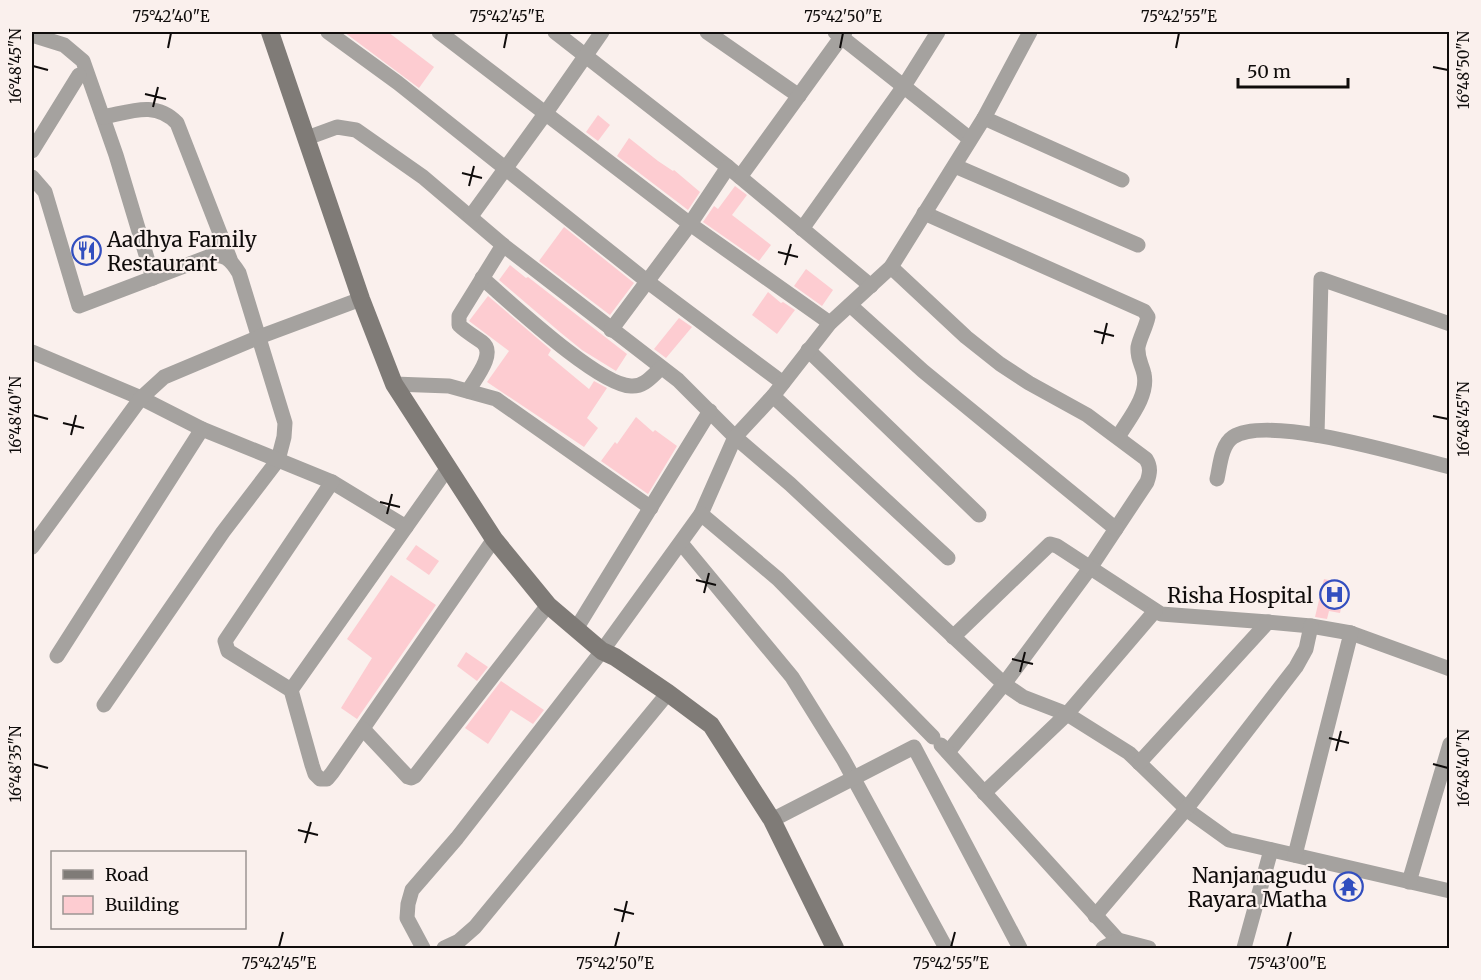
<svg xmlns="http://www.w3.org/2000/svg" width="1481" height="980" viewBox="0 0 1481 980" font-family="Merriweather,serif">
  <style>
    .building { fill: #fdccd1 }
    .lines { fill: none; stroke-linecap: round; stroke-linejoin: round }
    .street { stroke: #a5a29f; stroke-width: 15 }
    .secondary { stroke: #7f7b77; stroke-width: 18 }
    .ticks { fill: none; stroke: #0f0c0b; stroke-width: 2 }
    .labels { text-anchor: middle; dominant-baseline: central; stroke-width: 4.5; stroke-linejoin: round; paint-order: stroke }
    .poi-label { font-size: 21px; fill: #0f0c0b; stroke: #faf0ed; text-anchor: end }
    .neatline { fill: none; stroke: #0f0c0b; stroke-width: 2 }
    .ticks-label { font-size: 15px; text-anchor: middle; fill: #0f0c0b }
  </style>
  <rect width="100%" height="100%" fill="#faf0ed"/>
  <g class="building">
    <path d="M344,32H388L434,67L419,88Z"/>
    <path d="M598,115L610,125L598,141L586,132Z"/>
    <path d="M629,138L658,161L673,171L674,170L700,192L688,210L617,156Z"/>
    <path d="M735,186L747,195L732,215L771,245L759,261L703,222L714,206L718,209Z"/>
    <path d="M564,227L634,283L610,315L539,261Z"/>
    <path d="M510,265L526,278L528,277L627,354L616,371L582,350L561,333L499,280Z"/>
    <path d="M806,269L833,290L822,306L794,286Z"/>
    <path d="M768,292L781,303L783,302L795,310L777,334L752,315Z"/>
    <path d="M488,296L551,350L548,355L589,389L594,381L607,388L587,418L598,428L584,447L487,382L509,351L469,321Z"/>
    <path d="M679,318L692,327L666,358L654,349Z"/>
    <path d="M636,417L653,432L655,430L677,446L648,494L601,461L615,442L617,444Z"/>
    <path d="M416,545L439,561L429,575L406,559Z"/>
    <path d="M391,575L436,605L357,719L341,708L372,658L347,639Z"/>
    <path d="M1324,579L1346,584L1340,613L1329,611L1327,619L1315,617Z"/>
    <path d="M466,652L488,667L477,681L457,666Z"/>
    <path d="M501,681L544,710L533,724L511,710L488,744L465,728Z"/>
  </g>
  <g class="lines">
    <g class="street">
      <path d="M328,32L398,83L648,282L783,383"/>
      <path d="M439,32L690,224L830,323"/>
      <path d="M555,32L728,167L871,286"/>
      <path d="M707,32L799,96"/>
      <path d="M835,32L970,139"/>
      <path d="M32,35L64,45L83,61L116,155L153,278"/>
      <path d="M103,117C130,112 155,100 177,123L230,259"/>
      <path d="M984,118L1122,180"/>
      <path d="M307,138L337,127L356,130L423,177L503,245L678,380L735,437L790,484L1004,684L1023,697L1067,714L1129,753L1190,812L1229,840L1450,891"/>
      <path d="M32,151L79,75"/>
      <path d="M955,166L1138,245"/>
      <path d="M32,177L45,192L79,306L208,257C224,252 231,260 239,273L285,423L284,437L278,460L223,532L104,705"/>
      <path d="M740,177L845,32"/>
      <path d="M924,213L1144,311L1148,317C1146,327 1140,337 1138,347C1137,359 1142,364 1144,374C1149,396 1128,420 1118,437"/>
      <path d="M471,216L545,114L602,32"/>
      <path d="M802,229L904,86L938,32"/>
      <path d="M891,267L966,337L1000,364L1029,383L1087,415L1146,459C1151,467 1150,473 1147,482L1090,568L1004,684L948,752"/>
      <path d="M482,278C510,302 598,385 631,386C644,387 652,376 661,368"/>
      <path d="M850,305L923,371L1116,529"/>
      <path d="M611,330L690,224L728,167"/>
      <path d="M808,350L979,515"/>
      <path d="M32,352L141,398L202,429L332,482L406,527"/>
      <path d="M394,384L449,386L496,399L651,508"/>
      <path d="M468,391C475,379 497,353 482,342C474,336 466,332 459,325V316L503,245"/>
      <path d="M773,396L948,558"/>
      <path d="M1317,435L1321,279L1450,324"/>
      <path d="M1217,479C1220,466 1221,445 1233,437C1269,414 1406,456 1450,467"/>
      <path d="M332,482L225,641L228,651L291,690L312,765L315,774L320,779H327L332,773L494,539"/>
      <path d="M701,514L735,437L773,396L830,323L891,267L984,118L1030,32"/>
      <path d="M681,543L792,677L843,759L946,948"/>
      <path d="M32,547L141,398L164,377L259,337L361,299"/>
      <path d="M576,629L710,411"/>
      <path d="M1351,633L1450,669"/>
      <path d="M953,637L1050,544L1057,546L1161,614L1268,622"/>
      <path d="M57,656L202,429"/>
      <path d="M291,690L447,469"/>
      <path d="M363,729L408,777L411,778L415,776L548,605"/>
      <path d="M941,745L1118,940"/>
      <path d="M1139,763L1268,622L1311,626L1351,633L1295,855"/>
      <path d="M984,793L1067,714L1155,611"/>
      <path d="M772,820L914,747L1020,948"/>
      <path d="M1409,882L1450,744"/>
      <path d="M1095,916L1187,808L1296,667L1306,649L1311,626"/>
      <path d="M423,948L407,918L408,904L412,890L457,838L602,651L701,514L778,579L933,737"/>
      <path d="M444,948L459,941L475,927L668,693"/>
      <path d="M1103,948L1118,940L1149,948"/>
      <path d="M1244,948L1271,850"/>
    </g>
    <path class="secondary" d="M270,32L361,299L394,384L494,539L548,605L602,651L615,657L668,693L711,725L772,820L835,948"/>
  </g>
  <path class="ticks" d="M168,48L171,33M504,48L507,33M840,48L843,33M1176,48L1179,33M33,66L48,70M1433,67L1448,70M145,94L166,99M153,107L158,87M462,173L482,178M469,186L474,166M778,252L798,257M785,265L791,244M1094,331L1114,336M1102,344L1107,323M33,415L48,419M1433,416L1448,419M63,423L84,428M71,435L76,415M380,502L400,507M387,514L392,494M696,580L716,585M704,593L709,573M1012,659L1033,664M1020,672L1025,652M1329,738L1349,743M1336,751L1341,731M33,764L48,768M1433,764L1448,768M298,830L318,835M305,843L311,822M614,909L634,914M622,922L627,901M279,947L283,932M615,947L619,932M951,947L955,932M1287,947L1291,932"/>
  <defs>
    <symbol id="restaurant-ring" viewBox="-11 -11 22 22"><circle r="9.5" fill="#faf0ed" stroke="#324ebf" stroke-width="1.5"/><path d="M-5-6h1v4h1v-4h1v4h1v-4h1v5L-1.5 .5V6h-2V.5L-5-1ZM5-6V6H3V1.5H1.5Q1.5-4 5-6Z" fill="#324ebf"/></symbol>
    <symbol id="hospital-ring" viewBox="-11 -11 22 22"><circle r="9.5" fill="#faf0ed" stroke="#324ebf" stroke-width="1.5"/><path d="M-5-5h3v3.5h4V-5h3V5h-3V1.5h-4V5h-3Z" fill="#324ebf"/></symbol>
    <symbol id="temple-ring" viewBox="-11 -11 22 22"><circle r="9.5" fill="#faf0ed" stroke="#324ebf" stroke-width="1.5"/><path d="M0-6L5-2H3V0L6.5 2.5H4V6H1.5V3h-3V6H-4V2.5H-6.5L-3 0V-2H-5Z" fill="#324ebf"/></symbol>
  </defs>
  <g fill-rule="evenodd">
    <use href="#restaurant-ring" x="70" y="234" width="33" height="33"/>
    <use href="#hospital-ring" x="1318" y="578" width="33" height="33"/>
    <use href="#temple-ring" x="1332" y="870" width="33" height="33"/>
  </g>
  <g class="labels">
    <g class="poi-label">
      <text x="107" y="239" text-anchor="start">Aadhya Family<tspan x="107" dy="24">Restaurant</tspan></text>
      <text x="1313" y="595">Risha Hospital</text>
      <text x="1327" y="875">Nanjanagudu<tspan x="1327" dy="24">Rayara Matha</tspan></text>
    </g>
  </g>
  <rect width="1481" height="980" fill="none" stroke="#faf0ed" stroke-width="66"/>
  <rect x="51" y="851" width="195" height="78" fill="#faf0ed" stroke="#9c9593" stroke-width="1.5"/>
  <rect x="63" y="870" width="30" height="9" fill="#7f7b77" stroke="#9c9593" stroke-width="1.5"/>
  <text x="105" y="881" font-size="18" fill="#0f0c0b">Road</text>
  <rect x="63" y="896" width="30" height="18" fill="#fdccd1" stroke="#9c9593" stroke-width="1.5"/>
  <text x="105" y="911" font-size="18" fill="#0f0c0b">Building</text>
  <path d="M1238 78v9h110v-9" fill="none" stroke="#0f0c0b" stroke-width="3"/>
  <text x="1247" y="78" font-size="18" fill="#0f0c0b" stroke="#faf0ed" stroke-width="4.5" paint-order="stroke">50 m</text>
  <rect x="33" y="33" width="1415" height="914" class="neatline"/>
  <g class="ticks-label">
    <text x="171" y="22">75°42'40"E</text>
    <text x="507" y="22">75°42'45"E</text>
    <text x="843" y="22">75°42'50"E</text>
    <text x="1179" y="22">75°42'55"E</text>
    <text transform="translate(16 66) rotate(-90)" y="5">16°48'45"N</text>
    <text transform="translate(1464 70) rotate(-90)" y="5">16°48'50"N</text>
    <text transform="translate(16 415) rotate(-90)" y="5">16°48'40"N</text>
    <text transform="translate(1464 419) rotate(-90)" y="5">16°48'45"N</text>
    <text transform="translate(16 764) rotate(-90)" y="5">16°48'35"N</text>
    <text transform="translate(1464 768) rotate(-90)" y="5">16°48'40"N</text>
    <text x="279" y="969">75°42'45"E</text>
    <text x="615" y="969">75°42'50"E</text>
    <text x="951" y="969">75°42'55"E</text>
    <text x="1287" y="969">75°43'00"E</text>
  </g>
</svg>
